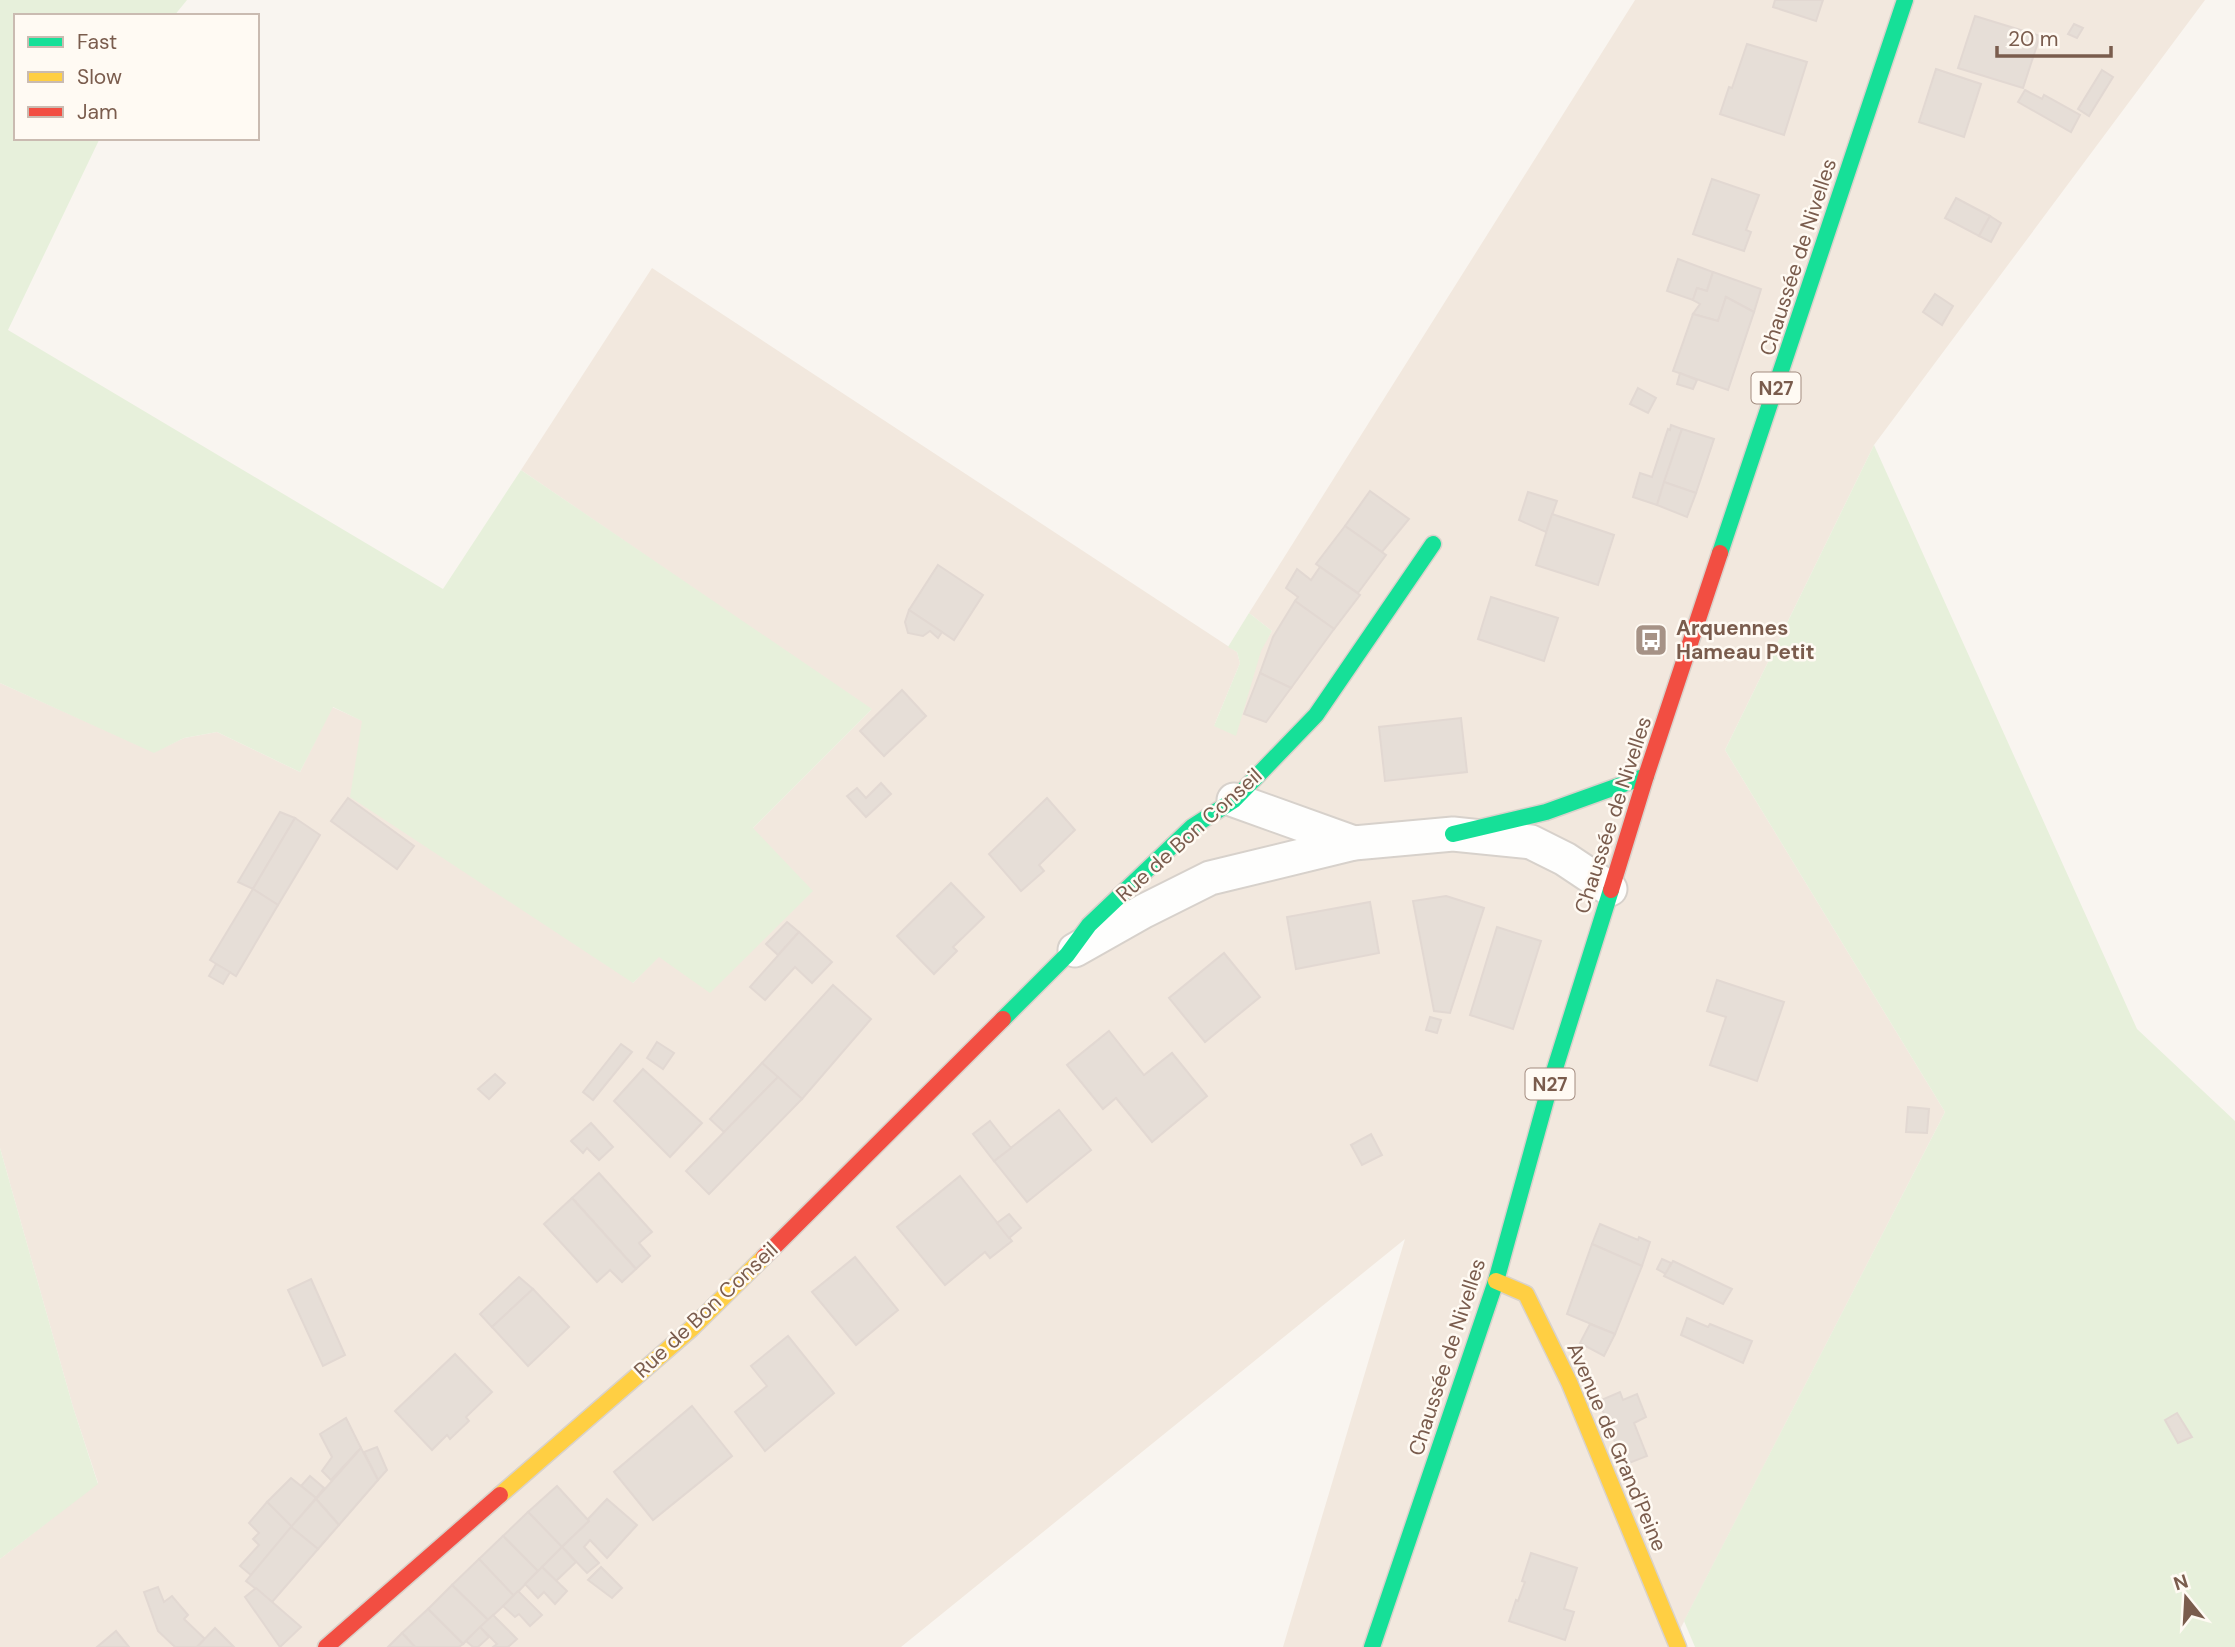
<svg xmlns="http://www.w3.org/2000/svg" width="2235" height="1647" viewBox="0 0 2235 1647" font-family="'DM Sans',sans-serif">
  <style>
    .residential { fill: #f2e8de }
    .green { fill: #e7f0db }
    .building { fill: #e6ded7; stroke: #e2d8d2; stroke-width: 2 }
    .lines { fill: none; stroke-linecap: round; stroke-linejoin: round }
    .street-casing { stroke: #d7d1cb; stroke-width: 37 }
    .fast-casing { stroke: #d9d2cb; stroke-width: 19 }
    .slow-casing { stroke: #d9d2cb; stroke-width: 19 }
    .jam-casing { stroke: #d9d2cb; stroke-width: 19 }
    .street { stroke: #fefefd; stroke-width: 33 }
    .fast { stroke: #16e098; stroke-width: 16 }
    .slow { stroke: #ffcf43; stroke-width: 16 }
    .jam { stroke: #f24e42; stroke-width: 16 }
    .labels { text-anchor: middle; dominant-baseline: central; stroke-width: 5; stroke-linejoin: round; paint-order: stroke }
    .shield { fill: #fffaf3; stroke: #a28b7f; stroke-width: 2 }
    .shield-label { font-size: 19px; font-weight: bold; fill: #7a5c4d }
    .street-label { font-size: 21px; fill: #7a5c4d; stroke: #fffaf3 }
    .poi-label { font-size: 21px; font-weight: bold; fill: #7a5c4d; stroke: #fffaf3; text-anchor: start }
  </style>
  <rect width="100%" height="100%" fill="#f9f5f0"/>
  <path class="residential" d="M1635,0H2205L1874,445L1725,750L1945,1112L1671,1647H1283L1405,1239L901,1647H0V1559L98,1483L73,1407L0,1148V683L154,752L184,738L217,732L300,772L332,707L363,721L633,983L658,956L753,828L871,710L521,470L652,268L1237,652L1240,663L1214,726L1272,631L1249,613Z"/>
  <g class="green">
    <path d="M0,0H187L174,16H16V138H100L8,330L443,589L521,470L872,709L753,828L813,891L710,993L659,957L633,983L350,797L362,721L333,707L300,772L217,732L184,738L154,753L0,683Z"/>
    <path d="M1874,445L2137,1029L2235,1121V1647H1695L1684,1621L1945,1112L1725,750Z"/>
    <path d="M1249,613L1272,631L1261,651L1236,736L1214,726L1240,663L1237,652L1228,647Z"/>
    <path d="M0,1148L73,1407L98,1484L0,1559Z"/>
  </g>
  <g class="building">
    <path d="M1775,0H1823L1816,21L1773,7Z"/>
    <path d="M1975,16L2040,36L2023,88L1958,68Z"/>
    <path d="M2074,24L2083,28L2077,38L2068,34Z"/>
    <path d="M1747,44L1807,62L1784,135L1720,114L1729,87L1732,88Z"/>
    <path d="M1936,69L1981,84L1964,137L1919,122Z"/>
    <path d="M2102,70L2113,77L2089,116L2078,109Z"/>
    <path d="M2025,90L2042,99L2044,95L2080,115L2071,132L2018,102Z"/>
    <path d="M1712,179L1759,195L1746,230L1751,232L1744,251L1693,234Z"/>
    <path d="M1956,198L1990,216L1979,236L1945,218Z"/>
    <path d="M1990,216L2001,223L1991,242L1979,236Z"/>
    <path d="M1678,259L1713,272L1707,291L1697,288L1693,300L1667,291Z"/>
    <path d="M1713,272L1761,289L1754,312L1726,297L1718,321L1693,314L1700,304L1693,300L1697,288L1707,291Z"/>
    <path d="M1935,294L1953,306L1942,325L1923,312Z"/>
    <path d="M1726,297L1754,312L1728,390L1673,371L1693,314L1718,321Z"/>
    <path d="M1680,373L1697,380L1693,389L1677,384Z"/>
    <path d="M1638,388L1656,398L1648,413L1630,404Z"/>
    <path d="M1671,425L1682,429L1657,505L1633,497L1640,473L1652,477L1668,429L1670,430Z"/>
    <path d="M1682,429L1714,439L1696,493L1664,482Z"/>
    <path d="M1664,482L1696,493L1687,517L1657,505Z"/>
    <path d="M1370,491L1409,519L1382,552L1345,526Z"/>
    <path d="M1528,492L1557,501L1546,532L1519,520Z"/>
    <path d="M1552,514L1614,535L1598,585L1536,565Z"/>
    <path d="M1345,526L1386,555L1358,593L1316,564Z"/>
    <path d="M938,565L983,595L954,640L909,610Z"/>
    <path d="M1320,567L1360,595L1334,629L1295,601L1298,597L1286,588L1297,569L1311,580Z"/>
    <path d="M1491,597L1558,618L1544,661L1478,639Z"/>
    <path d="M1295,601L1334,629L1291,688L1260,673L1273,637Z"/>
    <path d="M909,610L942,632L938,638L930,631L923,636L908,633L905,622Z"/>
    <path d="M1260,673L1291,688L1266,722L1244,714Z"/>
    <path d="M902,690L926,716L884,756L860,731Z"/>
    <path d="M1461,718L1467,772L1385,781L1379,727Z"/>
    <path d="M881,783L891,794L866,817L847,796L857,788L866,798Z"/>
    <path d="M348,798L414,846L397,869L331,821Z"/>
    <path d="M1047,798L1075,830L1039,865L1044,871L1021,891L989,854Z"/>
    <path d="M280,812L295,818L253,889L238,882Z"/>
    <path d="M295,818L320,835L278,905L253,889Z"/>
    <path d="M951,883L984,917L953,947L957,951L934,974L897,936Z"/>
    <path d="M253,889L278,905L236,976L210,960Z"/>
    <path d="M1446,896L1484,908L1450,1013L1434,1011L1413,901Z"/>
    <path d="M1370,902L1379,953L1296,969L1287,917Z"/>
    <path d="M787,922L799,932L778,955L766,944Z"/>
    <path d="M1497,927L1541,941L1513,1029L1470,1015Z"/>
    <path d="M799,932L832,962L812,983L795,967L765,1000L750,987Z"/>
    <path d="M1224,953L1260,997L1205,1042L1169,998Z"/>
    <path d="M216,964L230,972L223,984L209,976Z"/>
    <path d="M1717,980L1784,1002L1757,1081L1710,1065L1726,1017L1707,1011Z"/>
    <path d="M833,985L871,1019L802,1099L762,1063Z"/>
    <path d="M1430,1017L1441,1020L1437,1033L1426,1030Z"/>
    <path d="M1109,1031L1144,1075L1172,1053L1207,1096L1152,1142L1116,1098L1103,1109L1067,1065Z"/>
    <path d="M657,1042L674,1053L663,1069L647,1058Z"/>
    <path d="M621,1044L632,1052L593,1100L583,1092Z"/>
    <path d="M762,1063L778,1077L724,1132L710,1119Z"/>
    <path d="M643,1069L702,1123L670,1157L614,1101Z"/>
    <path d="M495,1074L505,1083L489,1099L478,1089Z"/>
    <path d="M778,1077L802,1099L709,1194L686,1171Z"/>
    <path d="M1908,1107L1929,1109L1927,1133L1906,1132Z"/>
    <path d="M1059,1110L1091,1150L1027,1202L994,1161Z"/>
    <path d="M990,1121L1011,1148L994,1161L973,1134Z"/>
    <path d="M591,1123L613,1147L599,1160L587,1148L583,1153L571,1141Z"/>
    <path d="M1371,1134L1382,1155L1362,1165L1351,1145Z"/>
    <path d="M599,1173L652,1232L639,1243L650,1256L636,1269L572,1198Z"/>
    <path d="M960,1176L1012,1241L990,1258L985,1252L945,1285L897,1227Z"/>
    <path d="M572,1198L636,1269L622,1282L610,1270L597,1282L544,1224Z"/>
    <path d="M1009,1214L1021,1228L1009,1238L997,1223Z"/>
    <path d="M1600,1224L1638,1240L1639,1237L1650,1242L1642,1266L1592,1244Z"/>
    <path d="M1592,1244L1642,1266L1615,1334L1567,1314Z"/>
    <path d="M855,1257L898,1310L856,1345L812,1292Z"/>
    <path d="M1662,1259L1671,1263L1666,1274L1657,1269Z"/>
    <path d="M1673,1261L1732,1289L1723,1304L1664,1276Z"/>
    <path d="M519,1277L533,1289L492,1327L480,1314Z"/>
    <path d="M311,1279L345,1355L323,1366L288,1290Z"/>
    <path d="M533,1289L569,1327L528,1366L492,1327Z"/>
    <path d="M1687,1318L1708,1327L1710,1324L1752,1341L1743,1363L1681,1335Z"/>
    <path d="M1590,1324L1615,1334L1604,1356L1580,1343Z"/>
    <path d="M788,1336L834,1393L765,1451L735,1412L767,1386L751,1366Z"/>
    <path d="M455,1354L492,1392L466,1417L469,1421L450,1439L447,1435L432,1450L395,1411Z"/>
    <path d="M1620,1392L1623,1400L1637,1394L1646,1417L1634,1423L1647,1456L1624,1465L1599,1401Z"/>
    <path d="M692,1406L732,1456L653,1520L614,1472Z"/>
    <path d="M2177,1413L2192,1437L2178,1443L2165,1420Z"/>
    <path d="M346,1418L361,1448L331,1480L322,1471L332,1457L320,1434Z"/>
    <path d="M377,1447L387,1470L378,1480L364,1452Z"/>
    <path d="M361,1448L378,1480L339,1525L316,1499Z"/>
    <path d="M310,1476L324,1488L316,1498L301,1486Z"/>
    <path d="M291,1478L316,1498L292,1527L267,1502Z"/>
    <path d="M557,1486L589,1521L562,1547L528,1512Z"/>
    <path d="M316,1499L339,1525L318,1549L291,1527Z"/>
    <path d="M607,1499L637,1525L607,1558L590,1540L584,1547L599,1563L587,1573L562,1547L589,1521L588,1519Z"/>
    <path d="M267,1502L292,1527L251,1575L240,1566L259,1545L253,1539L259,1533L249,1523Z"/>
    <path d="M528,1512L562,1547L538,1571L503,1536Z"/>
    <path d="M291,1527L318,1549L272,1602L246,1581Z"/>
    <path d="M503,1536L538,1571L514,1596L479,1559Z"/>
    <path d="M562,1547L576,1562L556,1581L542,1567Z"/>
    <path d="M1531,1553L1577,1568L1564,1609L1574,1612L1565,1640L1509,1621L1516,1600L1518,1601L1523,1587L1525,1582L1522,1581Z"/>
    <path d="M479,1559L514,1596L488,1620L452,1585Z"/>
    <path d="M542,1567L567,1591L555,1604L544,1592L538,1598L525,1584Z"/>
    <path d="M601,1567L622,1588L612,1598L588,1580Z"/>
    <path d="M452,1585L488,1620L463,1644L428,1609Z"/>
    <path d="M158,1587L164,1602L172,1596L188,1615L184,1619L205,1639L197,1647H175L158,1631L144,1592Z"/>
    <path d="M256,1588L301,1627L280,1647L245,1597Z"/>
    <path d="M518,1591L542,1615L530,1626L519,1614L515,1617L503,1606Z"/>
    <path d="M428,1609L463,1644L459,1647H415L402,1633Z"/>
    <path d="M493,1615L517,1639L508,1647H493L497,1644L480,1627Z"/>
    <path d="M480,1627L489,1637L478,1647H473L466,1641Z"/>
    <path d="M215,1628L234,1647H197Z"/>
    <path d="M116,1631L129,1647H97Z"/>
    <path d="M402,1633L415,1647H388Z"/>
  </g>
  <g class="lines">
    <defs>
      <g id="street">
        <path d="M1234,800L1354,843"/>
        <path d="M1075,950L1144,911L1210,878L1354,843L1453,834L1531,842L1565,859L1610,889"/>
      </g>
      <g id="fast">
        <path d="M1720,553L1905,0"/>
        <path d="M1453,834L1546,812L1646,776"/>
        <path d="M1003,1019L1067,955L1089,925L1192,827L1234,800L1316,715L1433,544"/>
        <path d="M1372,1647L1496,1281L1552,1078L1611,890"/>
      </g>
      <g id="slow">
        <path d="M1496,1281L1526,1294L1569,1382L1678,1647"/>
        <path d="M500,1495L691,1329L764,1257"/>
      </g>
      <g id="jam">
        <path d="M1611,890L1646,776L1720,553"/>
        <path d="M764,1257L1003,1019"/>
        <path d="M326,1647L500,1495"/>
      </g>
    </defs>
    <use href="#street" class="street-casing"/>
    <use href="#fast" class="fast-casing"/>
    <use href="#slow" class="slow-casing"/>
    <use href="#jam" class="jam-casing"/>
    <use href="#street" class="street"/>
    <use href="#fast" class="fast"/>
    <use href="#slow" class="slow"/>
    <use href="#jam" class="jam"/>
  </g>
  <defs>
    <symbol id="bus-square" viewBox="-11 -11 22 22"><rect x="-9" y="-9" width="18" height="18" rx="4" fill="#a69286" stroke="#fffaf3"/><path d="M-5-6H5V4H4V6H2V4H-2V6H-4V4H-5ZM-3.5-4V0h7V-4ZM-3.5 1.2v1.5H-2V1.2ZM2 1.2v1.5H3.5V1.2Z" fill="#fff"/></symbol>
  </defs>
  <g fill-rule="evenodd">
    <use href="#bus-square" x="1632" y="621" width="38" height="38"/>
  </g>
  <g class="labels">
    <g class="shield">
      <rect x="1751.5" y="372.5" width="49" height="31" rx="5"/>
      <rect x="1525.5" y="1068.5" width="49" height="31" rx="5"/>
    </g>
    <g class="shield-label">
      <text x="1776" y="388">N27</text>
      <text x="1550" y="1084">N27</text>
    </g>
    <g class="street-label">
      <text transform="translate(1798 257) rotate(-72)">Chaussée de Nivelles</text>
      <text transform="translate(1613 815) rotate(-72)">Chaussée de Nivelles</text>
      <text transform="translate(1189 835) rotate(-42)">Rue de Bon Conseil</text>
      <text transform="translate(706 1310) rotate(-43)">Rue de Bon Conseil</text>
      <text transform="translate(1447 1357) rotate(-72)">Chaussée de Nivelles</text>
      <text transform="translate(1617 1447) rotate(67)">Avenue de Grand'Peine</text>
    </g>
    <g class="poi-label">
      <text x="1676" y="628">Arquennes<tspan x="1676" dy="24">Hameau Petit</tspan></text>
    </g>
  </g>
  <rect x="14" y="14" width="245" height="126" fill="#fffaf3" stroke="#cabbb1" stroke-width="2"/>
  <rect x="28" y="37" width="35" height="10" fill="#16e098" stroke="#cabbb1" stroke-width="2"/>
  <text x="77" y="49" font-size="21" fill="#7a5c4d">Fast</text>
  <rect x="28" y="72" width="35" height="10" fill="#ffcf43" stroke="#cabbb1" stroke-width="2"/>
  <text x="77" y="84" font-size="21" fill="#7a5c4d">Slow</text>
  <rect x="28" y="107" width="35" height="10" fill="#f24e42" stroke="#cabbb1" stroke-width="2"/>
  <text x="77" y="119" font-size="21" fill="#7a5c4d">Jam</text>
  <g transform="translate(2186 1598) rotate(342)" stroke="#fffaf3" stroke-width="5" paint-order="stroke">
  <path d="M0-5L12 26L0 18L-12 26Z" fill="#7a5c4d"/>
  <text y="-10" font-size="19" font-weight="bold" text-anchor="middle" fill="#7a5c4d">N</text>
  </g>
  <path d="M1997 46v10h114v-10" fill="none" stroke="#7a5c4d" stroke-width="3.5"/>
  <text x="2008" y="46" font-size="21" fill="#7a5c4d" stroke="#fffaf3" stroke-width="5" paint-order="stroke">20 m</text>
</svg>
